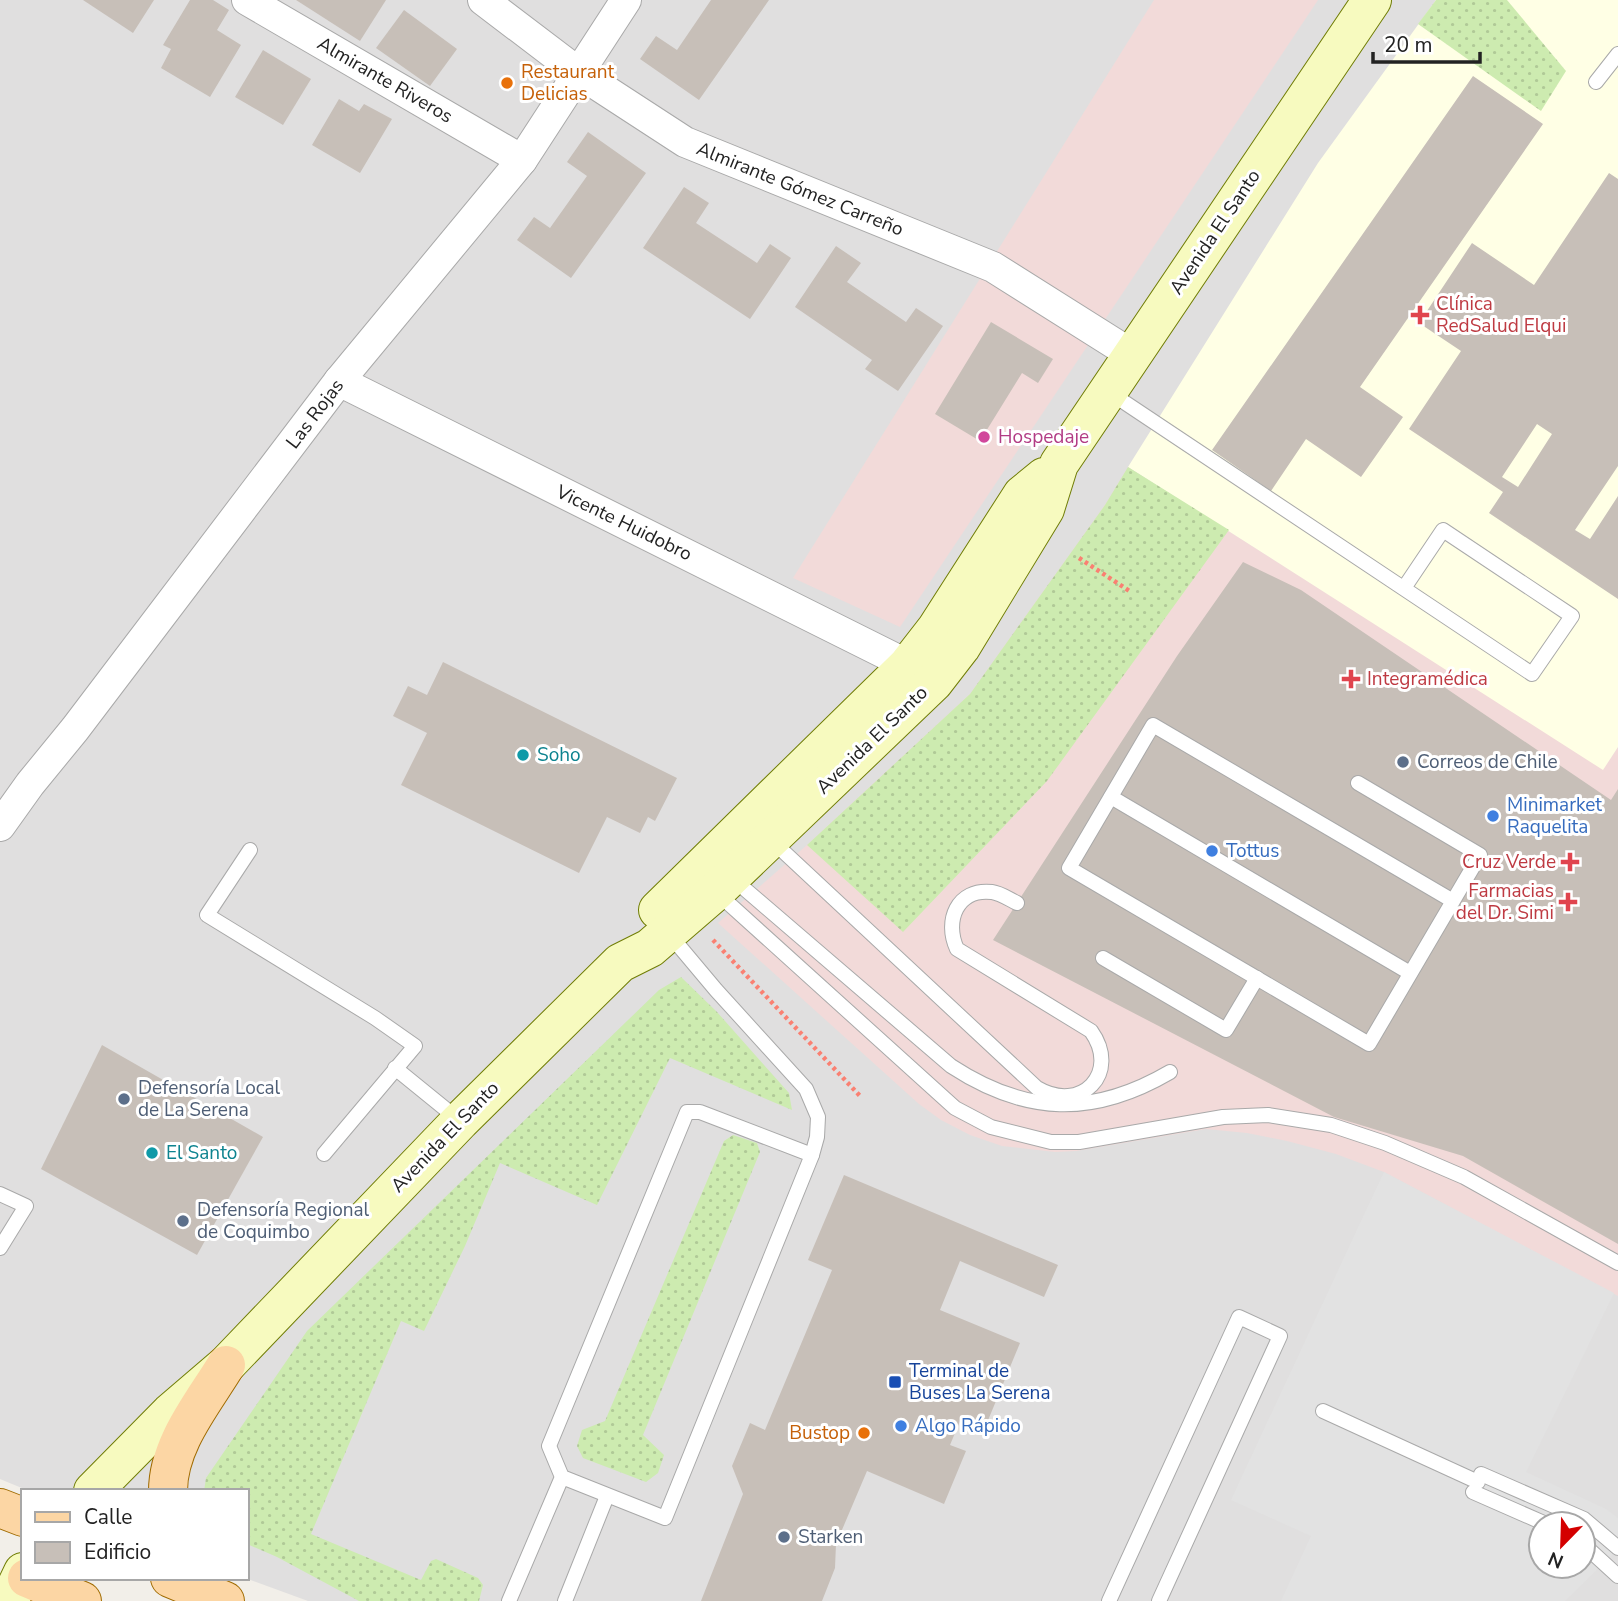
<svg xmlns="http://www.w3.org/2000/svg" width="1618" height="1601" viewBox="0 0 1618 1601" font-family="'Nunito Sans',sans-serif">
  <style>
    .residential { fill: #e0dfdf; fill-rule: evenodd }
    .commercial { fill: #f2dad9 }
    .education { fill: #ffffe5 }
    .grass { fill: url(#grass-dots) }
    .parking { fill: #e2e2e2; fill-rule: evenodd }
    .building { fill: #c7bfb8; fill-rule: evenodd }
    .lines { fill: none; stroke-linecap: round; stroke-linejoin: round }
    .service-casing { stroke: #a9a9a9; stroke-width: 16 }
    .minor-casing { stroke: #a9a9a9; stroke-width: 32 }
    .secondary-casing { stroke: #707d05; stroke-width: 40 }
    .primary-casing { stroke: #a06b00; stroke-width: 40 }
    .path { stroke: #fa8072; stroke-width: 4.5; stroke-dasharray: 3.5 3.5; stroke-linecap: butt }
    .service { stroke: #fff; stroke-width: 14 }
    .minor { stroke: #fff; stroke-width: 30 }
    .secondary { stroke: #f7fabf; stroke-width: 38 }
    .primary { stroke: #fcd6a4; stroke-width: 38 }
    .food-dot { fill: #e8710a; stroke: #fff; stroke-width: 2.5 }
    .health-dot { fill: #e0444e; stroke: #fff; stroke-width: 2.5 }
    .hotel-dot { fill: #d1479c; stroke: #fff; stroke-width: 2.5 }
    .culture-dot { fill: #0f9aa8; stroke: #fff; stroke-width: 2.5 }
    .service-dot { fill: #5c6f8a; stroke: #fff; stroke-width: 2.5 }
    .shop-dot { fill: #3f7fe0; stroke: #fff; stroke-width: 2.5 }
    .transit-dot { fill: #1a4fb4; stroke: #fff; stroke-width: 2.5 }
    .labels { text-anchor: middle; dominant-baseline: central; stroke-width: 6; stroke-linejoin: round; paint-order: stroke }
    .food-label { font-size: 19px; fill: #c56008; stroke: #fff; text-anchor: start }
    .street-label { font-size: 19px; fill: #222; stroke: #fff }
    .health-label { font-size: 19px; fill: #be3a42; stroke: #fff; text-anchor: start }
    .hotel-label { font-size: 19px; fill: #b23c85; stroke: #fff; text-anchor: start }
    .culture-label { font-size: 19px; fill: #0d838f; stroke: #fff; text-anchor: start }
    .service-label { font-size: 19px; fill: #4e5e75; stroke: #fff; text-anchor: start }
    .shop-label { font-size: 19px; fill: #366cbe; stroke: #fff; text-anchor: start }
    .transit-label { font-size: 19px; fill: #164399; stroke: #fff; text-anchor: start }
  </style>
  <defs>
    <pattern id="grass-dots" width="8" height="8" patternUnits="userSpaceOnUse" patternTransform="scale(1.75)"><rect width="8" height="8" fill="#cdebb0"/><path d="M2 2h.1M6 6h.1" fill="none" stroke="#b0c997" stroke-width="1.8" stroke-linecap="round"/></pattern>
  </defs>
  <rect width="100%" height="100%" fill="#f2efe9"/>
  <path class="residential" d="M0,0H1618V1601H308L245,1578H247V1491H29L0,1479ZM1541,1524H1583V1566H1541Z"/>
  <g class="commercial">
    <path d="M1154,0H1318L900,627L793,578Z"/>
    <path d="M1128,467L1603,769L1618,747V1296L1384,1172L1336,1154L1287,1141L1247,1133L1206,1129L1076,1151L1055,1152L1002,1146L970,1135L941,1120L919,1104L718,923L807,845L970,694L1105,505Z"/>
  </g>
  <path class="education" d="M1436,0H1618V747L1603,770L1128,467L1318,163Z"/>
  <g class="grass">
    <path d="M1436,0H1507L1566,71L1541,111L1418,24Z"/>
    <path d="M1128,467L1229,530L1047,781L903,932L807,845L970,694L1105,505Z"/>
    <path d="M681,977L717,1012L789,1093L792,1110L670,1058L597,1205L500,1163L465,1246L424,1331L401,1321L311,1534L421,1580L431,1561L436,1559L478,1578L483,1585L479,1601H359L277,1557L247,1544V1491H204L206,1478L307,1331L659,990Z"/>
    <path d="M733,1135L757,1143L760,1152L643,1435L664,1455L658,1473L646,1482L583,1458L577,1446L582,1430L605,1421L724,1141Z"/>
  </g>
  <path class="parking" d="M1384,1172L1614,1293L1526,1472L1606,1509L1618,1518V1549L1565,1601H1281L1311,1536L1231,1500ZM1541,1524H1583V1566H1541Z"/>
  <g class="building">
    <path d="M83,0H154L133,33Z"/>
    <path d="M190,0H213L229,10L217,30L241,45L210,97L161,68L171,49L163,45Z"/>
    <path d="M296,0H386L360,41Z"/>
    <path d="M711,0H769L699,100L640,59L656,36L677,50Z"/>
    <path d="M404,10L457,49L430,86L376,48Z"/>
    <path d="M263,50L311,79L283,125L235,97Z"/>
    <path d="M1473,76L1543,124L1360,387L1403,417L1361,477L1306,439L1271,491L1212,450Z"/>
    <path d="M339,99L359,111L364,104L392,119L360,173L312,145Z"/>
    <path d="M588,132L646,173L571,278L517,240L534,217L550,228L587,176L567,162Z"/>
    <path d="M1609,173L1618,179V466L1575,530L1590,539L1618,496V599L1489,513L1503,492L1409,429L1461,351L1419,323L1472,243L1534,285ZM1537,424L1552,434L1518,487L1502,477Z"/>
    <path d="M684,187L709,203L696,223L757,263L770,244L791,258L750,319L643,248Z"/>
    <path d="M836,246L861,263L847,282L906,322L916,308L943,326L898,391L865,369L872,360L795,307Z"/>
    <path d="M991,322L1053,359L1038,383L1022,373L980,441L935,414Z"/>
    <path d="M1243,562L1301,590L1611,800L1618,789V1244L1463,1156L1334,1117L993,940L1177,656Z"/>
    <path d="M443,662L677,778L655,821L648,817L640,833L607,817L579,873L401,785L427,733L393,716L408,686L427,695Z"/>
    <path d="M102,1045L263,1137L197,1255L41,1169Z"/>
    <path d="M844,1175L1058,1265L1044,1297L960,1261L940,1310L1020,1343L984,1430L960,1421L950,1445L966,1451L944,1504L867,1471L836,1544L835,1568L822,1601H701L743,1494L732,1466L750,1423L765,1430L832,1270L808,1260Z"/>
  </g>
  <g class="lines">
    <defs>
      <g id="service">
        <path d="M1596,82L1618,54"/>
        <path d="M1109,392L1532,674L1572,616L1443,530L1404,588"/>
        <path d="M1358,783L1480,855L1369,1044L1069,868L1153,725L1453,901"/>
        <path d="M1111,797L1410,973"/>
        <path d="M770,839L1037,1088C1081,1114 1121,1073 1091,1031L957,949C944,921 957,888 992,892C1000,893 1009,899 1017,903"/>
        <path d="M250,850L207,915L375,1018L415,1046L324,1154"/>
        <path d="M732,878L951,1066C1026,1115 1093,1117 1170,1072"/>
        <path d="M716,892L955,1108L991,1127L1051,1142H1079L1223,1117L1268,1115L1331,1125L1385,1143L1464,1177L1618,1263"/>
        <path d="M669,934L716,990L806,1089L818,1117L817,1137L812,1155"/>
        <path d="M1103,958L1226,1030L1257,978"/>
        <path d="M395,1068L459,1120"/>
        <path d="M0,1194L26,1206L0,1248"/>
        <path d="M1323,1411L1478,1482"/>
        <path d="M1481,1474L1584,1519L1618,1548"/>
        <path d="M1473,1492L1546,1524"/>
        <path d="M1583,1544L1618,1576"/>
        <path d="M509,1601L562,1477L549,1446L687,1112H700L812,1155L665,1518L562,1477"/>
        <path d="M565,1601L607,1496"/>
        <path d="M1109,1601L1239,1317L1280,1336L1159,1601"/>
      </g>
      <g id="minor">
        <path d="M247,0L522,160"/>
        <path d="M483,0L579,73L685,142L993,267L1131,354"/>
        <path d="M339,381L908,665"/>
        <path d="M0,826L30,784L75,729L339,381L522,160L626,0"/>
      </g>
      <g id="secondary">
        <path d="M658,910L908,665L936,629L1022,495L1044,477"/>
        <path d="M93,1491L170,1413L226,1365L460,1121L620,963L650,948L716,891L934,682L961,647L1045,509L1059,464L1372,0"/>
        <path d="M9,1601L23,1572"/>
      </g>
      <g id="primary">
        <path d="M168,1491C168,1444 203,1403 226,1365"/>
        <path d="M0,1508L23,1517"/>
        <path d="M27,1578L82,1601"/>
        <path d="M170,1578L225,1601"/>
      </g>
    </defs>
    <use href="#service" class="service-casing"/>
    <use href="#minor" class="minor-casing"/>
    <use href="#secondary" class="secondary-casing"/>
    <use href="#primary" class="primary-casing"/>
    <g class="path">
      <path d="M1079,558L1131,592"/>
      <path d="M713,940L861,1097"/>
    </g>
    <use href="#service" class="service"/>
    <use href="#minor" class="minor"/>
    <use href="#secondary" class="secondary"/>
    <use href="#primary" class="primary"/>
  </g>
  <g class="food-dot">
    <circle cx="507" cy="83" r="7"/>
    <circle cx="864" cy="1433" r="7"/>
  </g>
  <g class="health-dot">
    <path d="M1416.5 304.5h7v7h7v7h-7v7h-7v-7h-7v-7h7z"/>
    <path d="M1347.5 668.5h7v7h7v7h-7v7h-7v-7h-7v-7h7z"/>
    <path d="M1566.5 851.5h7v7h7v7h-7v7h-7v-7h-7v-7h7z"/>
    <path d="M1564.5 891.5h7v7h7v7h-7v7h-7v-7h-7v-7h7z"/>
  </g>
  <circle class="hotel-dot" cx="984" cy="437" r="7"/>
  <g class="culture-dot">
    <circle cx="523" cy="755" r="7"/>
    <circle cx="152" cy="1153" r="7"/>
  </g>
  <g class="service-dot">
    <circle cx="1403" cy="762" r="7"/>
    <circle cx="124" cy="1099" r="7"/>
    <circle cx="183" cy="1221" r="7"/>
    <circle cx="784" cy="1537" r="7"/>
  </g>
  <g class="shop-dot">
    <circle cx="1493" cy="816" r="7"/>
    <circle cx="1212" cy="851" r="7"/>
    <circle cx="901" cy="1426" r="7"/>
  </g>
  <rect class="transit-dot" x="888" y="1375" width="14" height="14" rx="3.5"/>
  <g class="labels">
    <g class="food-label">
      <text x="521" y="72">Restaurant<tspan x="521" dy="22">Delicias</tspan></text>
      <text x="850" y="1433" text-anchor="end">Bustop</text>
    </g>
    <g class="street-label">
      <text transform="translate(385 80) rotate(30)">Almirante Riveros</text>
      <text transform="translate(800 189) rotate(22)">Almirante Gómez Carreño</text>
      <text transform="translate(1215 232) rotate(-56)">Avenida El Santo</text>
      <text transform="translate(315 414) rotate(-53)">Las Rojas</text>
      <text transform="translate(624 523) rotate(26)">Vicente Huidobro</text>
      <text transform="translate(872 740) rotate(-44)">Avenida El Santo</text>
      <text transform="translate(445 1137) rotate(-46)">Avenida El Santo</text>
    </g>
    <g class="health-label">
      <text x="1436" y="304">Clínica<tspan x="1436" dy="22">RedSalud Elqui</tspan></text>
      <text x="1367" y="679">Integramédica</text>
      <text x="1556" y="862" text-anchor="end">Cruz Verde</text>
      <text x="1554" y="891" text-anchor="end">Farmacias<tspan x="1554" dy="22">del Dr. Simi</tspan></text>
    </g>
    <g class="hotel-label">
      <text x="998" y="437">Hospedaje</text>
    </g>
    <g class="culture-label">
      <text x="537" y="755">Soho</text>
      <text x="166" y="1153">El Santo</text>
    </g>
    <g class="service-label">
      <text x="1417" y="762">Correos de Chile</text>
      <text x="138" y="1088">Defensoría Local<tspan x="138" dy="22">de La Serena</tspan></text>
      <text x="197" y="1210">Defensoría Regional<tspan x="197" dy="22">de Coquimbo</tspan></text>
      <text x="798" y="1537">Starken</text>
    </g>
    <g class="shop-label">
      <text x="1507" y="805">Minimarket<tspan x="1507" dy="22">Raquelita</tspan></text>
      <text x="1226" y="851">Tottus</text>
      <text x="915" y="1426">Algo Rápido</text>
    </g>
    <g class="transit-label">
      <text x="909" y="1371">Terminal de<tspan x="909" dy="22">Buses La Serena</tspan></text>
    </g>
  </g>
  <rect x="21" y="1489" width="228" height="91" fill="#ffffff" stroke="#a7a7a7" stroke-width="2"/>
  <rect x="35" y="1512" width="35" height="10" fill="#fcd6a4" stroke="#a7a7a7" stroke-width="2"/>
  <text x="84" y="1524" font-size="21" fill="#222222">Calle</text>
  <rect x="35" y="1542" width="35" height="21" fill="#c7bfb8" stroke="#a7a7a7" stroke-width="2"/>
  <text x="84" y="1559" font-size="21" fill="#222222">Edificio</text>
  <g transform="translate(1562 1545) rotate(203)"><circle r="33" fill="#ffffff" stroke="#a7a7a7" stroke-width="2"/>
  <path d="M0-5L12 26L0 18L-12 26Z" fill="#d40000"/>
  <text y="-10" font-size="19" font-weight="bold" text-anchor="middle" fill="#222222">N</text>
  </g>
  <path d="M1373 52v10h107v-10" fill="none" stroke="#222222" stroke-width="3.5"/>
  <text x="1384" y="52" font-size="21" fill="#222222" stroke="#ffffff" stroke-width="5" paint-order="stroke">20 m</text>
</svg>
